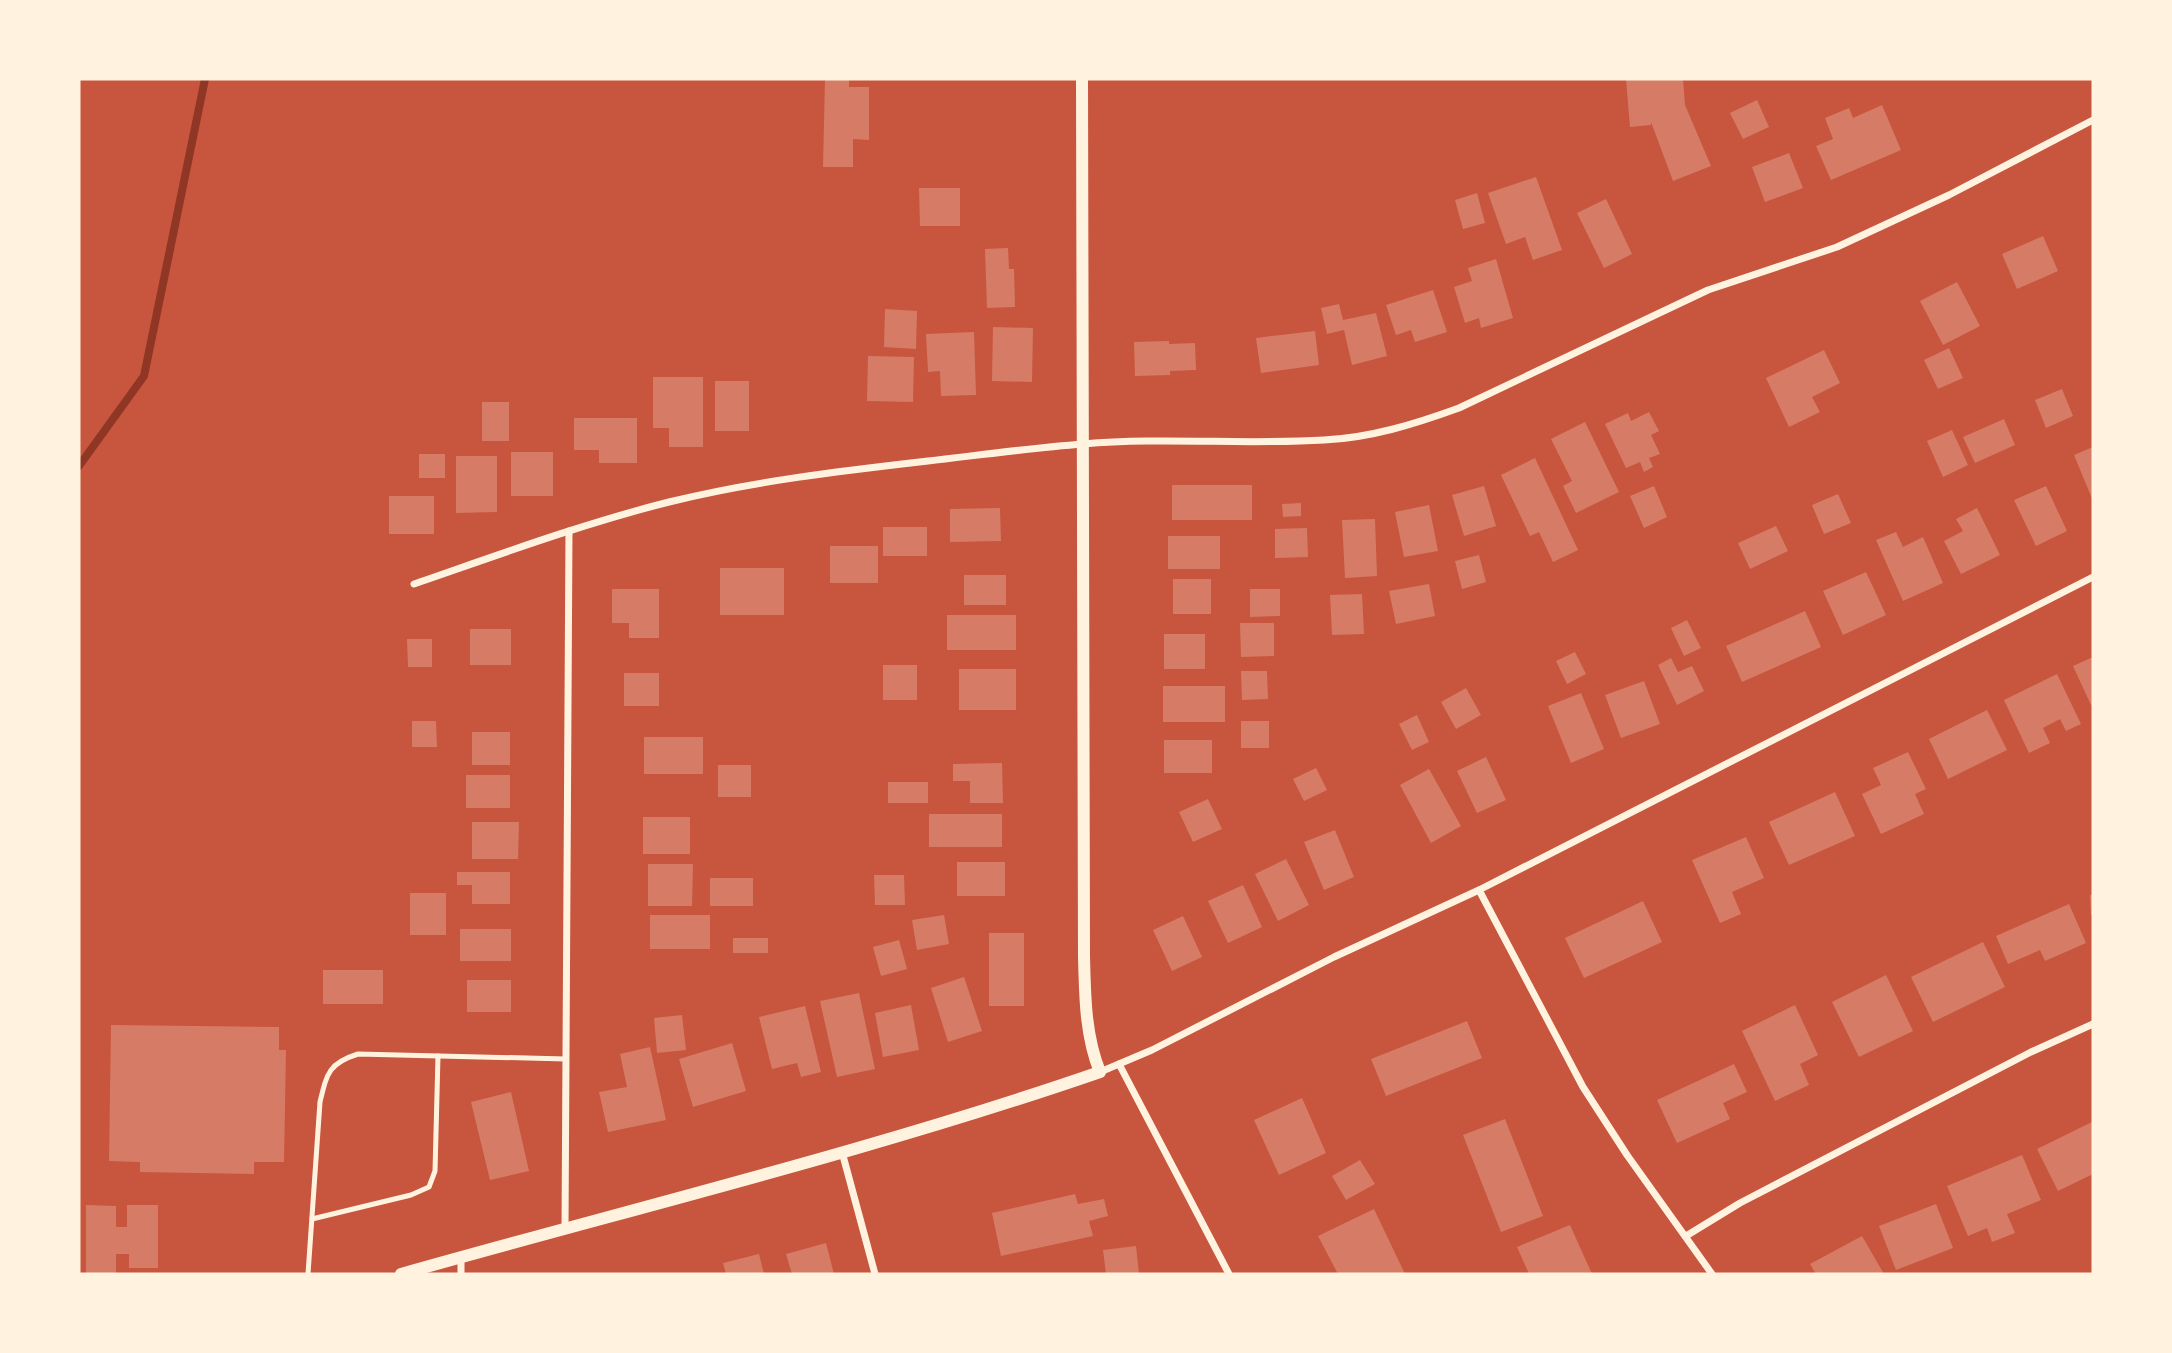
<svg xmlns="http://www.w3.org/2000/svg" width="2172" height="1353" viewBox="0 0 2172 1353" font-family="'DejaVu Sans',sans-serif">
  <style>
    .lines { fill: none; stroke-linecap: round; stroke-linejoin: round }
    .stream { stroke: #8f3625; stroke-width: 8 }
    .building { fill: #d67c66 }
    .service { stroke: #fff3e0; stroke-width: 5 }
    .minor { stroke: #fff3e0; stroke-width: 7 }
    .tertiary { stroke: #fff3e0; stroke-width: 12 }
  </style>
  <rect width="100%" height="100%" fill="#c8553d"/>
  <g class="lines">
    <path class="stream" d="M79,466L144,376L205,79"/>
  </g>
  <g class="building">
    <path d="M825,79H849V87H869V140L853,139V167H823Z"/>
    <path d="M1626,79H1683L1685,105L1711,166L1673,181L1651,122V125L1630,127Z"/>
    <path d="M1757,100L1769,127L1743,139L1730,113Z"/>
    <path d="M1882,105L1901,150L1831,180L1816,146L1833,139L1825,118L1849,108L1853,118Z"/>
    <path d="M1789,153L1803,188L1765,202L1752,167Z"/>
    <path d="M1536,177L1562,250L1533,260L1525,237L1506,244L1488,193Z"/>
    <path d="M919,188H960V226H920Z"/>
    <path d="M1477,193L1485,223L1463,229L1455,200Z"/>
    <path d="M1606,199L1632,254L1604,268L1577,213Z"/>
    <path d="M2043,236L2058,271L2017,289L2002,254Z"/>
    <path d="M1008,248L1009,269H1014L1015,307L987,308L985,249Z"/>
    <path d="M1496,259L1513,318L1481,328L1479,318L1465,323L1454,287L1472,281L1468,268Z"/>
    <path d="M1957,282L1980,326L1943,345L1920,301Z"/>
    <path d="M1433,290L1447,332L1415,342L1411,330L1396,335L1386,305Z"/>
    <path d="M1339,304L1343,320L1376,313L1387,356L1352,365L1344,330L1327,334L1321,308Z"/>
    <path d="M885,309L917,311L916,349L884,347Z"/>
    <path d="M993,327L1033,328L1032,382L992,381Z"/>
    <path d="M1315,331L1319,365L1261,373L1256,338Z"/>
    <path d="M974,332L976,395L941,396L940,371L928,372L926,334Z"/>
    <path d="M1169,341V344L1195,343L1196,370L1170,371V375L1135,376L1134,342Z"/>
    <path d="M1949,348L1963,378L1938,389L1924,360Z"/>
    <path d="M1824,350L1840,383L1812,397L1820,412L1789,427L1766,378Z"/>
    <path d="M868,356L914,357L913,402L867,401Z"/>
    <path d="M653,377H703V447H669V428H653Z"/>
    <rect x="715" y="381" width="34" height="50"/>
    <path d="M2062,389L2073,416L2046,428L2035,400Z"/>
    <rect x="482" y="402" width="27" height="39"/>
    <path d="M1649,412L1659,431L1651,435L1660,454L1649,458L1653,467L1644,472L1640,462L1626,468L1605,424L1628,413L1631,421Z"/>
    <path d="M574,418H637V463H599V450H574Z"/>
    <path d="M2004,419L2015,445L1975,463L1963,437Z"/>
    <path d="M1585,422L1619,492L1576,513L1563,486L1572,481L1551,439Z"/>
    <path d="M1952,430L1968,465L1943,477L1927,441Z"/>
    <path d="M2093,447V501L2074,455Z"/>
    <rect x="511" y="452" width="42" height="44"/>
    <rect x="419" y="454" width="26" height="24"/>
    <path d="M456,456H497V512L456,513Z"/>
    <path d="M1535,458L1578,550L1553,562L1539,532L1530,536L1501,475Z"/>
    <rect x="1172" y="485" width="80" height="35"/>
    <path d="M1484,486L1496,526L1464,536L1452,495Z"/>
    <path d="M1654,486L1667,517L1644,528L1630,496Z"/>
    <path d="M2046,486L2067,531L2036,546L2014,500Z"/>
    <path d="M1838,494L1851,523L1824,534L1812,505Z"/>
    <rect x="389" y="496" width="45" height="38"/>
    <path d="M1301,503V516L1283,517L1282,504Z"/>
    <path d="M1429,505L1438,551L1404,557L1395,512Z"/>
    <path d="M1000,508L1001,541L950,542V509Z"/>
    <path d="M1977,508L2000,555L1961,574L1944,541L1963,531L1956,519Z"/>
    <path d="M1375,519L1377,576L1345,578L1342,520Z"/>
    <path d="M1776,526L1788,551L1750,569L1738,543Z"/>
    <rect x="883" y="527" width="44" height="29"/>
    <path d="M1307,528L1308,557L1275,558V529Z"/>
    <path d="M1896,532L1903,547L1923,537L1943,583L1903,601L1876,540Z"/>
    <rect x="1168" y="536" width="52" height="33"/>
    <rect x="830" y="546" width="48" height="37"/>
    <path d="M1479,555L1486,582L1462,589L1455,561Z"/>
    <rect x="720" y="568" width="64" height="47"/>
    <path d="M1866,572L1886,615L1843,635L1823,591Z"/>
    <rect x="964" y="575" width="42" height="30"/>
    <rect x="1173" y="579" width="38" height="35"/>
    <path d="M1429,584L1435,616L1396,624L1389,591Z"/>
    <path d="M612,589H659V638H629V623H612Z"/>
    <path d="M1250,589H1280V616L1250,617Z"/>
    <path d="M1362,594L1364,634L1332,635L1330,595Z"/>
    <path d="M1805,611L1821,647L1742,682L1726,646Z"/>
    <rect x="947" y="615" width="69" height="35"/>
    <path d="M1687,620L1701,648L1684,656L1671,628Z"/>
    <path d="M1240,623H1274V656L1241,657Z"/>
    <rect x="470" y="629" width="41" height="36"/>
    <rect x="1164" y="634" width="41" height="35"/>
    <path d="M407,639H432V667H408Z"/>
    <path d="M1575,652L1586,674L1567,684L1556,661Z"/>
    <path d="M2093,657V704L2091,705L2073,666Z"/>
    <path d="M1671,658L1678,672L1692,666L1704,691L1677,705L1658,665Z"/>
    <rect x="883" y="665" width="34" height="35"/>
    <rect x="959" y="669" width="57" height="41"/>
    <path d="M1241,671H1267L1268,699L1242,700Z"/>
    <rect x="624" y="673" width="35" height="33"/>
    <path d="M2057,674L2081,724L2066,731L2060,719L2043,728L2050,743L2029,753L2004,700Z"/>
    <path d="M1644,681L1660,724L1621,738L1605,695Z"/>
    <rect x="1163" y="686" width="62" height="36"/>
    <path d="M1466,688L1481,715L1456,729L1441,702Z"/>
    <path d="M1581,693L1604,749L1571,763L1548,706Z"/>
    <path d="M1987,710L2007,750L1948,779L1929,739Z"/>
    <path d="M1417,715L1429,742L1412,750L1399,724Z"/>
    <path d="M412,721H436L437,747H412Z"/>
    <rect x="1241" y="721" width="28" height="27"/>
    <rect x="472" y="732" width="38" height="33"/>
    <rect x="644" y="737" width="59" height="37"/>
    <rect x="1164" y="740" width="48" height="33"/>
    <path d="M1908,752L1926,789L1915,794L1924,814L1881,834L1862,794L1881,785L1873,768Z"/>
    <path d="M1486,757L1506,800L1477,813L1457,771Z"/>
    <path d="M1002,763L1003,803H970V781H953V764Z"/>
    <rect x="718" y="765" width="33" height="32"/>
    <path d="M1316,768L1327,790L1304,801L1293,779Z"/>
    <path d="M1429,769L1461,826L1431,843L1400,785Z"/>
    <rect x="466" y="775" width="44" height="33"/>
    <rect x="888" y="782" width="40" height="21"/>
    <path d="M1835,792L1855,836L1789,865L1769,822Z"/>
    <path d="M1208,799L1222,829L1193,842L1179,812Z"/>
    <rect x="929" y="814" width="73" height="33"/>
    <rect x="643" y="817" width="47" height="37"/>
    <path d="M472,822H519L518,859H472Z"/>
    <path d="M1335,830L1354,877L1324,890L1304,842Z"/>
    <path d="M1746,837L1764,878L1732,892L1741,914L1720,923L1692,860Z"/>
    <path d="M1286,859L1309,905L1278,921L1255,874Z"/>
    <rect x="957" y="862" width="48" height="34"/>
    <path d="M648,864H693L692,906H648Z"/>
    <path d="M457,872H510V904H472V885H457Z"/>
    <path d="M874,875H904L905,905H875Z"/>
    <rect x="710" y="878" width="43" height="28"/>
    <path d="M1243,885L1262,927L1228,943L1208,901Z"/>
    <rect x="410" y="893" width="36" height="42"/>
    <path d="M2093,894V915H2091L2090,895Z"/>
    <path d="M1643,901L1662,942L1584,978L1565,938Z"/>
    <path d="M2069,904L2086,943L2045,961L2040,950L2008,964L1996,936Z"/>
    <rect x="650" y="915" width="60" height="34"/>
    <path d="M944,915L949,944L917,950L912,920Z"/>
    <path d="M1183,916L1202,957L1172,971L1153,930Z"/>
    <rect x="460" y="929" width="51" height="32"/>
    <rect x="989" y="933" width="35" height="73"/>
    <rect x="733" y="938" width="35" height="15"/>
    <path d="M899,940L907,969L881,976L873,947Z"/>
    <path d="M1983,942L2005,987L1933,1022L1911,977Z"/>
    <rect x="323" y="970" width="60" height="34"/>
    <path d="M1886,975L1913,1031L1859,1057L1832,1002Z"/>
    <path d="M964,977L982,1031L948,1042L931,988Z"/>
    <rect x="467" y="980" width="44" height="32"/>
    <path d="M859,993L875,1069L837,1077L820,1001Z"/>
    <path d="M911,1005L919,1050L883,1057L875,1013Z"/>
    <path d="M1795,1005L1818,1055L1800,1064L1809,1085L1775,1101L1742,1031Z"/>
    <path d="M805,1006L821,1072L801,1077L797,1063L772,1069L759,1017Z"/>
    <path d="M682,1015L686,1050L657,1053L654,1018Z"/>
    <path d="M1467,1021L1482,1058L1386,1096L1371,1059Z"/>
    <path d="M111,1025L279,1027V1050H286L284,1162H254V1174L140,1172V1162L109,1161Z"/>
    <path d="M732,1043L746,1091L693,1107L679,1059Z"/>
    <path d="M650,1047L666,1120L608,1132L599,1092L627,1087L620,1054Z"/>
    <path d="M1734,1064L1747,1092L1723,1103L1730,1119L1677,1143L1657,1100Z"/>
    <path d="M511,1092L529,1171L490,1180L471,1102Z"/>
    <path d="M1302,1098L1326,1153L1279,1175L1254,1120Z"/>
    <path d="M1505,1119L1543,1216L1501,1232L1463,1135Z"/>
    <path d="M2092,1122L2093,1174L2058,1191L2037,1149Z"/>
    <path d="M2022,1155L2041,1200L2007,1214L2015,1233L1992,1242L1987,1228L1968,1236L1947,1186Z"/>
    <path d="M1360,1160L1375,1184L1346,1200L1332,1176Z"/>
    <path d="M1075,1194L1078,1204L1104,1199L1108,1216L1089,1221L1093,1236L1001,1256L992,1213Z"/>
    <path d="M1936,1204L1953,1248L1896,1270L1879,1226Z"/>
    <path d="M86,1205L116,1206V1227H127V1205H158V1268H129V1254H116V1274H86Z"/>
    <path d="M1374,1209L1405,1274H1338L1318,1236Z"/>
    <path d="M1570,1225L1592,1274H1529L1517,1247Z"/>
    <path d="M1862,1236L1884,1274H1816L1810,1264Z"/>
    <path d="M826,1243L834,1274H792L786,1254Z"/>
    <path d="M1136,1246L1139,1274H1106L1103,1250Z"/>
    <path d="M759,1254L764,1274H726L723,1263Z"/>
  </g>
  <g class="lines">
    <g class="service">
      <path d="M312,1219L411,1195L429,1187L435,1171L438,1056"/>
      <path d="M308,1274L320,1102C327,1073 329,1063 358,1054L566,1059"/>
    </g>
    <g class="minor">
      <path d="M414,584C498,555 582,524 669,502C754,481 841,471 928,461C980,455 1031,448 1083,444C1163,437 1244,445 1324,440C1370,438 1415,424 1459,408L1708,290L1837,247L1949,195L2093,120"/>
      <path d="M1479,890L1583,1087L1627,1155L1712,1274"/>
      <path d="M1119,1064L1229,1274"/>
      <path d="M1100,1072L1152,1050L1334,957L1479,890L2093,577"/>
      <path d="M842,1152L875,1274"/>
      <path d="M565,1229L569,531"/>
      <path d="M1686,1236L1740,1203L2031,1052L2093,1024"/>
      <path d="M461,1257V1274"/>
    </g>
    <path class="tertiary" d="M401,1274C634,1208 871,1151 1100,1072C1085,1035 1085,995 1084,956L1082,79"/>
  </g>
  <rect width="2172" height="1353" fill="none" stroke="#fff3e0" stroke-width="161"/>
</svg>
